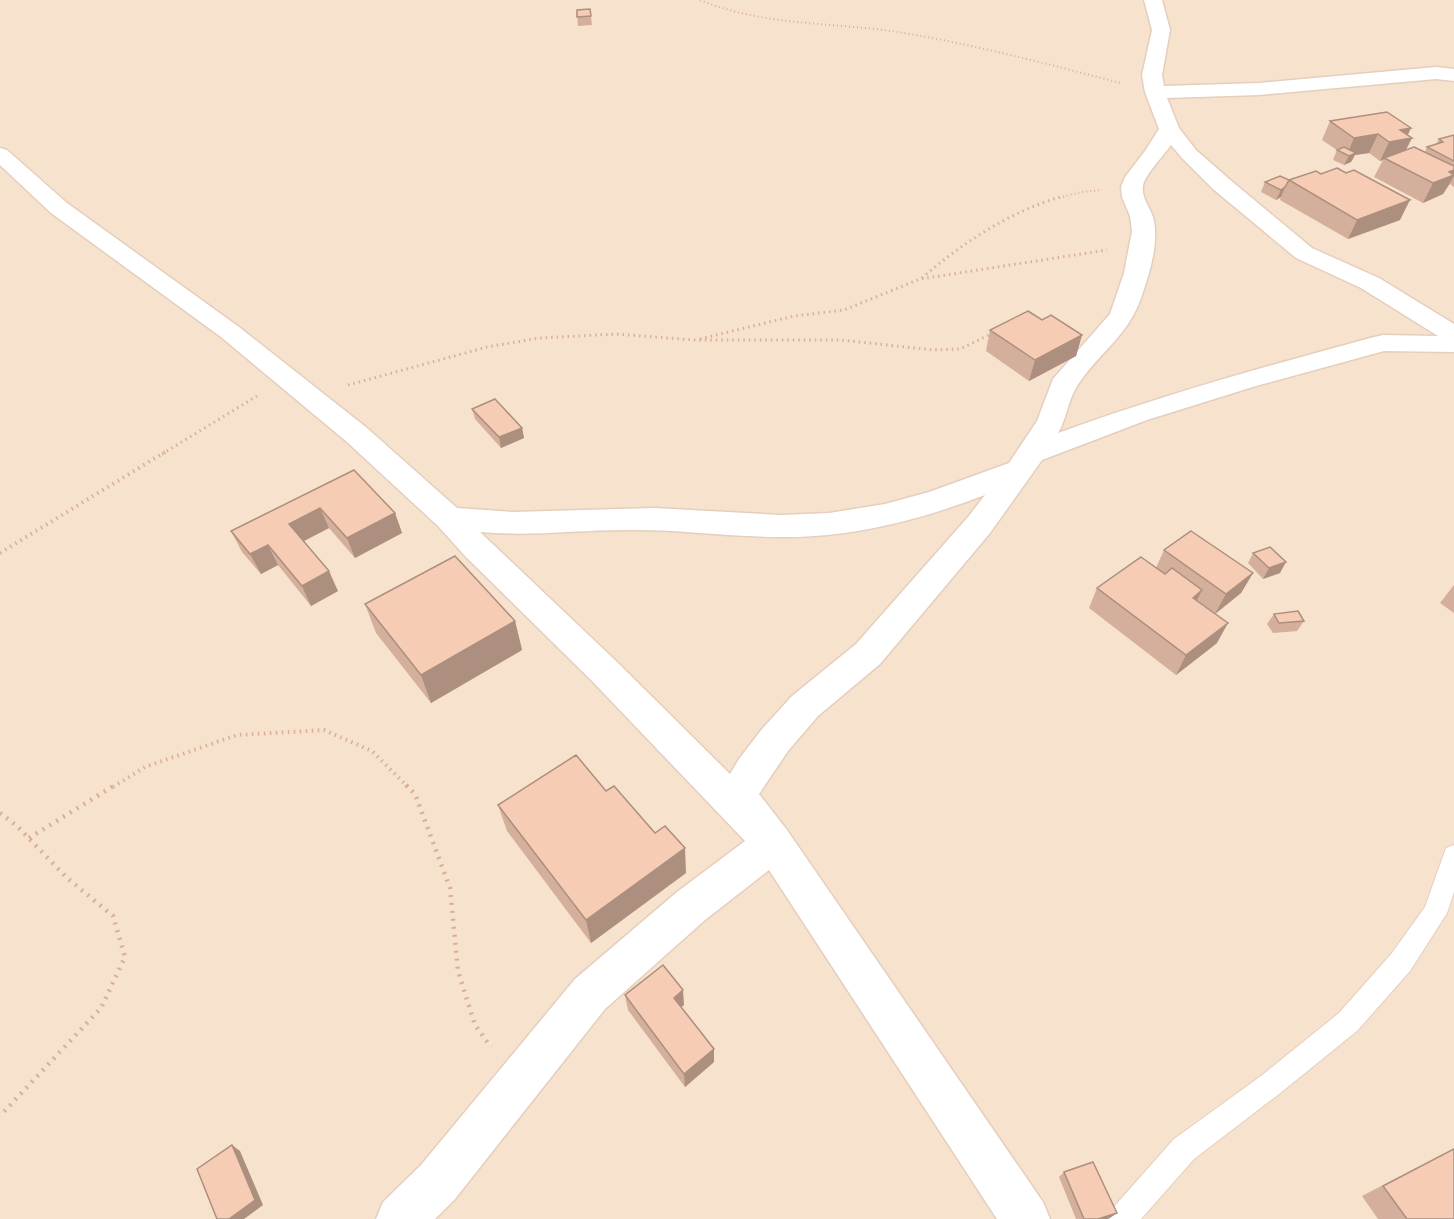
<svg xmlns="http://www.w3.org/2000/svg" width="1454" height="1219" viewBox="0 0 1454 1219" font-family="Inter,sans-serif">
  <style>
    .residential { fill: #f7e2cd }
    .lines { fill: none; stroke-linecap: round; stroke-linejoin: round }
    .service-casing { stroke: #e5cebd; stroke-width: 2 }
    .minor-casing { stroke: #e5cebd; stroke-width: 3 }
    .path-far3 { stroke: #dbaf97; stroke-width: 2; stroke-dasharray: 1 3; stroke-linecap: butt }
    .path-far2 { stroke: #dbaf97; stroke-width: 3; stroke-dasharray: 1.5 4; stroke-linecap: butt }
    .path-far1 { stroke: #dbaf97; stroke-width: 4; stroke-dasharray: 1.5 4.5; stroke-linecap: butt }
    .path { stroke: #dbaf97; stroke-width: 4.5; stroke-dasharray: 2 6; stroke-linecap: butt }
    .service { fill: #fff; fill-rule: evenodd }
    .minor { fill: #fff; fill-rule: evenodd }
    .wall { fill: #d4af9b }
    .shaded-wall { fill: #ac8f7e }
    .building { fill: #f6ccb4; stroke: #ac8f7e; stroke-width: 1.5 }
  </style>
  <rect width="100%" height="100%" fill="#fef1df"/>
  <rect class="residential" x="0" y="0" width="1454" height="1219"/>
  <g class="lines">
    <defs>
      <path id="service" d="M1454,845V892L1447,913L1410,971L1357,1031L1279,1094L1194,1159L1141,1219H1108L1112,1209L1174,1139L1261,1076L1339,1013L1392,953L1425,907L1446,848Z"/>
      <path id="minor" d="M1144,0H1162L1170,30L1162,75L1164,86L1259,83L1436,67L1454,69V81L1436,79L1259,95L1167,98L1179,128L1196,150L1229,179L1312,248L1379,278L1454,324V352L1384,351L1256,386L1147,420L1042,460L990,533L880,664L818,716L788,751L759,794L787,830L1043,1202L1050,1219H997L769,870L705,920L605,1009L455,1199L435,1219H376L383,1202L421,1165L575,979L677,892L745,841L593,682L465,556L438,526L347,442L221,337L51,213L0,165V148L7,150L67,203L239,327L367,428L457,508L513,512L654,508L782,515L829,513L885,504L929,492L1009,463L1037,421L1053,379L1110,314L1124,273L1132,231L1130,216L1122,197L1121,187L1125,177L1145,151L1159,129L1145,92L1142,75L1152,30ZM1171,145L1182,158L1213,189L1296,258L1361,288L1438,336L1383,335L1374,337C1267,366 1162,395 1058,433C1067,418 1068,400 1077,386C1102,348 1130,337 1144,289C1151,268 1158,243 1154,221C1152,209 1141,199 1143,186C1144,176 1164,155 1171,145ZM985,495L968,517L856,644L792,696L762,729L739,759L730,774L617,662L480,532C532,537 583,529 635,530C683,530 732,537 781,537C851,538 920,520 985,495Z"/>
    </defs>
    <use href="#service" class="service-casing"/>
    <use href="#minor" class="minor-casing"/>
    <g class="path-far3">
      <path d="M700,0C763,26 831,22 898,32C973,44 1047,64 1121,83"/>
      <path d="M1059,198L1081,192L1101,190"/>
    </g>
    <g class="path-far2">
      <path d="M922,278C962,243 1012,210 1064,196"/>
      <path d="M700,339L794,316L844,310L920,279L1107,250"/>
      <path d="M348,385L487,347L540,338L616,334L694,340H841L933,350L960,349L993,333"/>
      <path d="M162,454L257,396"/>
    </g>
    <g class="path-far1">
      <path d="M0,553L165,452"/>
      <path d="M113,787L145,767L237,735L324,730L372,751L408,787"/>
    </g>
    <g class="path">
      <path d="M406,785L415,794L450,888L458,971L475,1025L491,1047"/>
      <path d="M0,813L17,826L66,877L113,916L125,957L101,1008L0,1116"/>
      <path d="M29,838L115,785"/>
    </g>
    <use href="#service" class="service"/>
    <use href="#minor" class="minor"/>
  </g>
  <g class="wall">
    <path d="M590,9L592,25L578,26L577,10Z"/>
    <path d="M1330,121L1408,135L1412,138L1406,150L1425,152L1427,147L1436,144L1439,139L1454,135V187L1450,184L1443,194L1423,203L1374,177L1383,160L1380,161L1369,153L1355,155L1351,162L1344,165L1333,160L1337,150L1322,140Z"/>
    <path d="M1289,180L1400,220L1348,239L1280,200L1281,197L1276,200L1261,192L1265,182Z"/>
    <path d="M1042,320L1082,335L1076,356L1029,381L986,351L990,330Z"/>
    <path d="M472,409L522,428L524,438L501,448L475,419Z"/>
    <path d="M354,470L395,513L402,533L355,558L329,528L304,541L338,591L311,606L278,565L261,574L242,552L231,531Z"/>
    <path d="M1164,550L1253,573L1241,593L1215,614L1217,643L1176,675L1089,608L1097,588L1156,568Z"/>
    <path d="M1253,553L1280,573L1263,579L1248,563Z"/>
    <path d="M1454,585V613L1440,603Z"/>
    <path d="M365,604L515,621L522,650L431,703L376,633Z"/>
    <path d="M1274,614L1304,621L1297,631L1273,633L1267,624Z"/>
    <path d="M606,791L686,873L591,943L507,831L498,805Z"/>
    <path d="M625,995L684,1005L681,1007L714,1049V1062L685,1087L628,1010Z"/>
    <path d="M1454,1148V1219H1378L1362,1196Z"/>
    <path d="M1064,1172L1110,1218L1107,1219H1076L1059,1177Z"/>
  </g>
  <g class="shaded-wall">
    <path d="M1411,128L1406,139L1412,138L1402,157L1384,158L1383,160L1380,161L1389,142L1400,130Z"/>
    <path d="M1378,134L1369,153L1355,155L1351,162L1344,165L1349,156L1347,155L1354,138Z"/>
    <path d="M1454,170V176L1443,194L1423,203L1433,183L1449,172Z"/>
    <path d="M1285,187L1281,197L1276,200L1281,190Z"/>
    <path d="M1410,200L1400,220L1348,239L1357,220Z"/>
    <path d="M1082,335L1076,356L1029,381L1035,360Z"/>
    <path d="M522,428L524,438L501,448L499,437Z"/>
    <path d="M320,508L329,528L298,544L289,524Z"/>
    <path d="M395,513L402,533L355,558L347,538Z"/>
    <path d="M268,545L278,565L261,574L250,554Z"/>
    <path d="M1286,562L1280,573L1263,579L1269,568Z"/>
    <path d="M329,571L338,591L311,606L302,586Z"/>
    <path d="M1253,573L1241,593L1215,614L1226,594Z"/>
    <path d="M1202,590L1192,610L1193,598Z"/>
    <path d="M515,621L522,650L431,703L421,675Z"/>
    <path d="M1228,623L1217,643L1176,675L1186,655Z"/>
    <path d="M685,848L686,873L591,943L586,920Z"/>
    <path d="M683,990L684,1005L675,1012L674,998Z"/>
    <path d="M714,1049V1062L685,1087L684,1074Z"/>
    <path d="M232,1145L240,1151L263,1205L244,1219H229Z"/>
    <path d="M1117,1213L1110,1218L1107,1219H1098Z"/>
  </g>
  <g class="building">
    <path d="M590,9L591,16L577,17V10Z"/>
    <path d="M1387,112L1411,128L1400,130L1412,138L1389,142L1378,134L1354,138L1330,121Z"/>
    <path d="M1454,135V161L1427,147L1443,142L1439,139Z"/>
    <path d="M1344,147L1356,153L1349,156L1337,150Z"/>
    <path d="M1414,147L1454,166V170L1449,172L1454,175L1433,183L1384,158Z"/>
    <path d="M1337,168L1346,173L1354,170L1410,200L1357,220L1289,180L1316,171L1321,174Z"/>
    <path d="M1280,176L1289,180L1285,187L1281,190L1265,182Z"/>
    <path d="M1028,311L1042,320L1051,315L1082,335L1035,360L990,330Z"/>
    <path d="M495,399L522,428L499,437L472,409Z"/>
    <path d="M354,470L395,513L347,538L320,508L289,524L329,571L302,586L268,545L250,554L231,531Z"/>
    <path d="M1191,531L1253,573L1226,594L1164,550Z"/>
    <path d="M1270,547L1286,562L1269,568L1253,553Z"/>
    <path d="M455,556L515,621L421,675L365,604Z"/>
    <path d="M1141,557L1165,574L1172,568L1202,590L1193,598L1228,623L1186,655L1097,588Z"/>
    <path d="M1298,611L1304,621L1279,623L1274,614Z"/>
    <path d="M576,755L606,791L614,786L655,833L665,826L685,848L586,920L498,805Z"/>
    <path d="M663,965L683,990L674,998L714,1049L684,1074L625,995Z"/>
    <path d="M232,1145L255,1200L229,1219H217L197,1169Z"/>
    <path d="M1454,1149V1219H1407L1383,1186Z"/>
    <path d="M1093,1162L1117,1213L1098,1219H1084L1064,1172Z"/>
  </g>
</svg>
